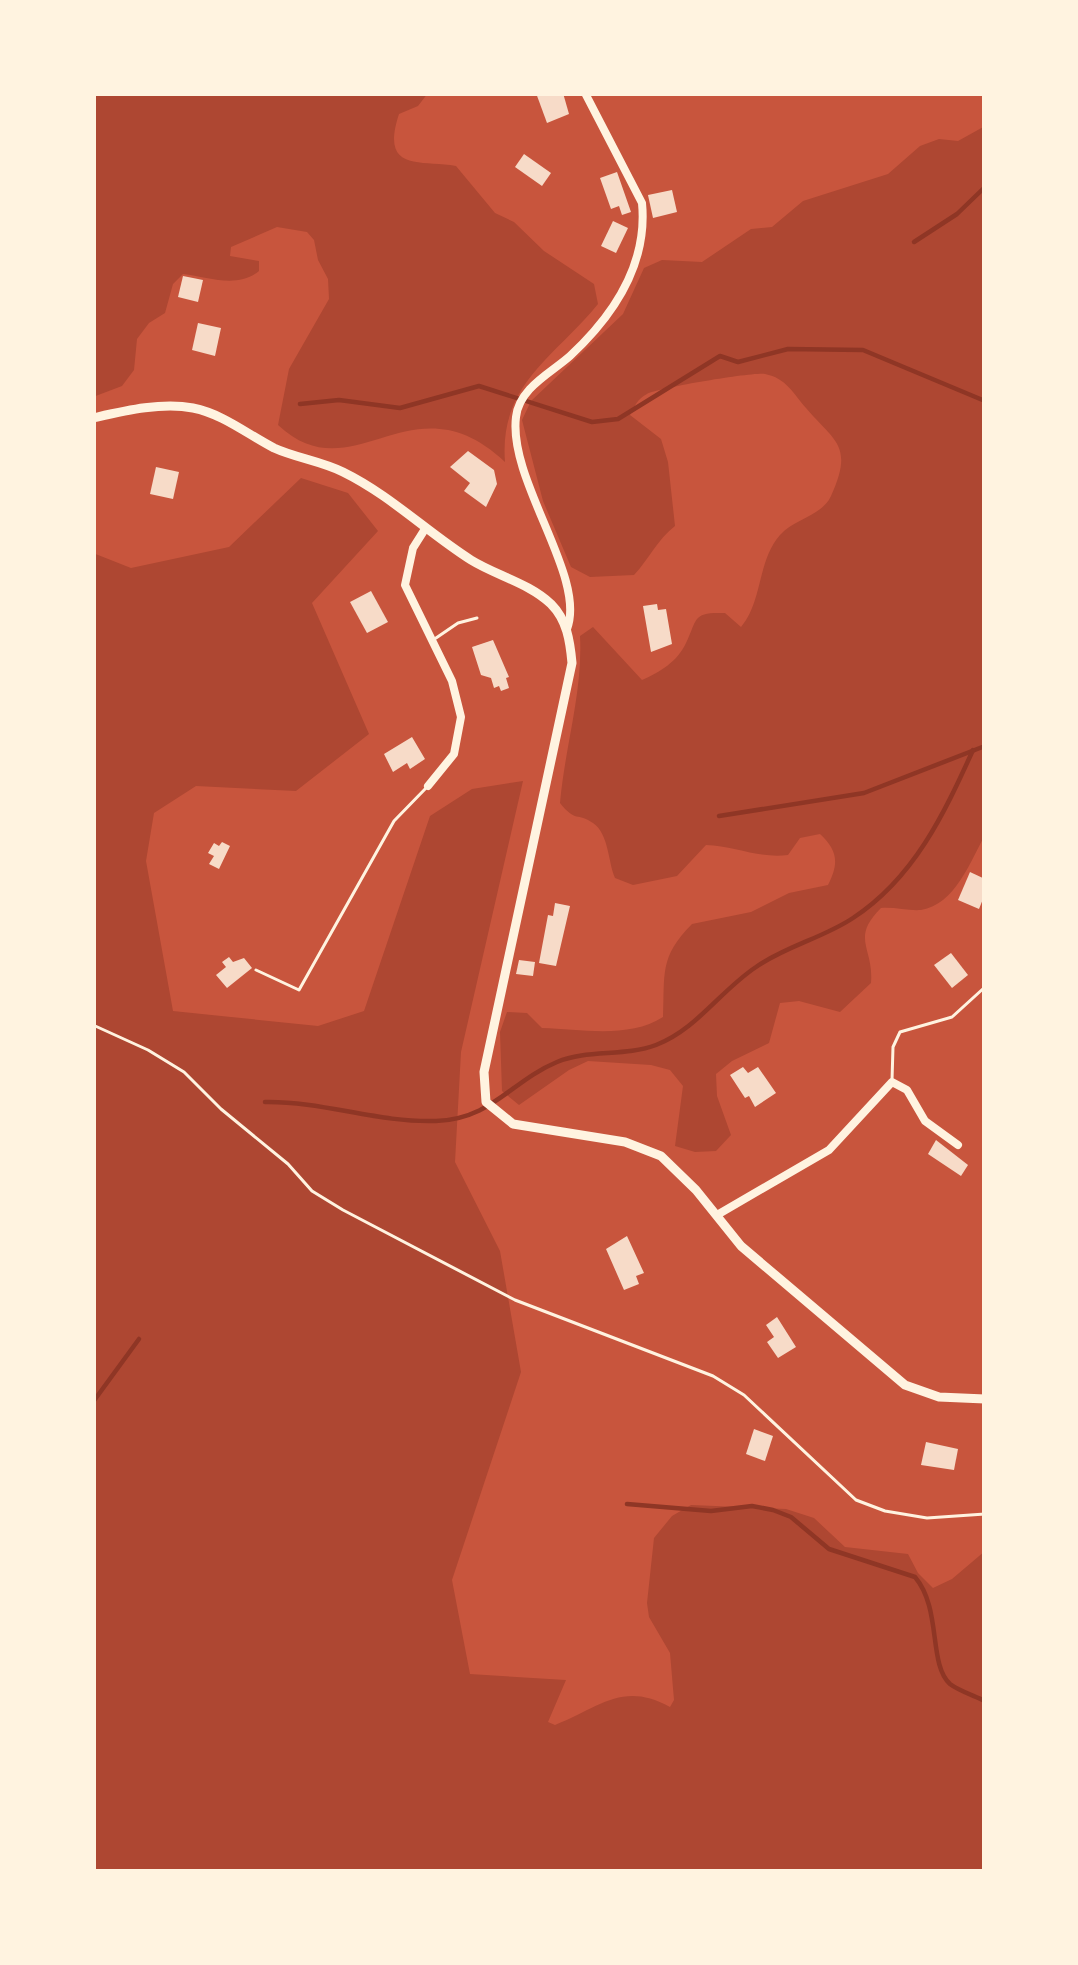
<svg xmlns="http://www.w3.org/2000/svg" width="1078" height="1965" viewBox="0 0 1078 1965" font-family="Jost,sans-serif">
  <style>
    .green { fill: #ae4732 }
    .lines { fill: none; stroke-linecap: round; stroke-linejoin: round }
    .stream { stroke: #8f3625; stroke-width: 4.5 }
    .building { fill: #f7dbc8 }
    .path { stroke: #fff3e0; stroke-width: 3 }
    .service { stroke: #fff3e0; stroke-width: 3 }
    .minor { stroke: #fff3e0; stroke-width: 8 }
    .tertiary { stroke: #fff3e0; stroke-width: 9 }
  </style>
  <rect width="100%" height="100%" fill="#c8553d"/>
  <g class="green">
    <path d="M93,93H428L418,106L399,114C380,172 419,160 456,166L495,213L514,222L544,251L594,284L598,304C554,358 499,384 505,462C411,374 354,496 278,425L289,369L329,299L328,279L318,260L314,240L307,232L277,227L231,247L230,256L259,261V271C237,289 209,277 183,274L173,284L165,313L149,323L137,339L134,370L122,386L93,397Z"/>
    <path d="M985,126V835C971,860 955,905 921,910C909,911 895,907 881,908C850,939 874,947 871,983L840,1012L799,1001L780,1003L769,1043L732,1061L716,1074L717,1096L731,1135L716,1151L695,1152L675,1146L683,1086L670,1070L651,1065L588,1061L569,1070L519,1105L502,1091L500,1032L507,1012L527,1013L542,1028C581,1029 629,1039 663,1017C665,974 659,957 692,924L751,912L789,893L828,885C839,863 838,851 820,834L800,838L788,855C760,859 735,846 706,845L677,876L633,885L615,878C608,862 609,834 593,823C577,812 576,823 560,803C565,746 583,692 580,636L593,627L642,680C660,672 677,662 686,643C698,618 692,612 725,613L741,627C763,601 757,561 780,535C794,519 822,516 831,496C854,445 835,442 806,408C793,393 786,378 765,374C752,372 658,388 647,394C637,399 635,406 630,415L661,439L668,462L675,526C657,540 649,559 634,575L590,577L571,567L543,501L522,420L531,401L623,314L644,268L662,260L702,262L751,229L772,227L803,201L888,174L920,146L939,139L958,141Z"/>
    <path d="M301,478L348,493L378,531L312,603L369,734L296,791L196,786L154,813L146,861L173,1011L318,1026L364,1011L430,816L472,789L523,781L461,1052L455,1162L500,1251L521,1372L452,1580L470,1674L566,1680L548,1722L555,1725C600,1707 623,1681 670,1707L674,1700L670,1653L649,1617L647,1603L654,1538L672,1516L691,1505L786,1509L814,1518L845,1547L908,1554L918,1573L933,1588L952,1579L985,1551V1872H93V553L131,568L229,547Z"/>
  </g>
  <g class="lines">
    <g class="stream">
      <path d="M914,242L957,214L985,187"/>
      <path d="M300,404L339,400L400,408L479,386L592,422L618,419L720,356L738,362L788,349L863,350L985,401"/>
      <path d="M719,816L864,793L985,746"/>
      <path d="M265,1102C323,1101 378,1123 436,1121C492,1119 511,1081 557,1062C587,1049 625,1057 656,1045C697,1029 720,991 756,967C786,946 823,938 853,918C914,878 944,814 973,750"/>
      <path d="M93,1402L139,1339"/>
      <path d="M627,1504L711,1511L752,1506L773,1510L791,1517L829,1549L915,1577C942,1609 928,1664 950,1684C959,1691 975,1696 985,1701"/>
    </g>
  </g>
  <g class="building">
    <path d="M536,93H563L569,114L547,123Z"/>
    <path d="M524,154L551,173L542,186L515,167Z"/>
    <path d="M617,172L631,212L622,215L619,206L611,209L600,178Z"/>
    <path d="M672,190L677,212L653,218L648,195Z"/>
    <path d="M613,221L628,228L616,253L601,246Z"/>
    <path d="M183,276L203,280L198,302L178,297Z"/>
    <path d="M198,323L221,328L215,356L192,350Z"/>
    <path d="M468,451L494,470L497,484L486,507L464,491L470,483L450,467Z"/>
    <path d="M156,467L179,472L173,499L150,494Z"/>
    <path d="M371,591L388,622L367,633L350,602Z"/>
    <path d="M657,604L658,610L666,609L672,644L651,652L643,606Z"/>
    <path d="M493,640L509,677L506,678L509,688L501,691L499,686L494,688L491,678L481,675L472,647Z"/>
    <path d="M412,737L425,759L410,769L407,763L393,772L384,754Z"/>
    <path d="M222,842L230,846L219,869L209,864L214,856L208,853L214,843L219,846Z"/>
    <path d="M970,872L985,879V894L979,909L958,900Z"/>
    <path d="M555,903L570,906L556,966L539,963L548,915L553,916Z"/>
    <path d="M951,953L968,975L952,988L934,965Z"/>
    <path d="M229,957L233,962L244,958L252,968L227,988L216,975L226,967L222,962Z"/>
    <path d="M519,960L535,962L533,976L516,974Z"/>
    <path d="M743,1067L748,1073L758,1067L776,1093L755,1107L749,1096L745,1098L730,1075Z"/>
    <path d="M936,1140L968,1165L961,1176L928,1154Z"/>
    <path d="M627,1236L644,1273L636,1276L639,1284L624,1290L606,1249Z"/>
    <path d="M777,1317L796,1347L778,1358L767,1342L774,1337L766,1325Z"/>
    <path d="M754,1429L773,1436L765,1461L746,1454Z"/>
    <path d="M926,1442L958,1449L954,1470L921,1465Z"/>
  </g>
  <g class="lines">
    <path class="path" d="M93,1025L148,1050L184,1072L221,1109L288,1164L312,1191L343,1210L515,1300L713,1376L744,1395L856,1500L885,1511L927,1518L985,1514"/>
    <g class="service">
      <path d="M436,638L458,623L477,618"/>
      <path d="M256,970L299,990L394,821L427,787"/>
      <path d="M892,1080L893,1047L900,1032L952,1017L985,987"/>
    </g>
    <g class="minor">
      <path d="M425,529L413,548L405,585L452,681L461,717L454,754L428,786"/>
      <path d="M567,629C587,577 508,481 516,417C519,388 551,373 570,356C613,316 648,265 642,203L585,93"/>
      <path d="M717,1215L829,1150L892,1082L907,1090L925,1121L958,1145"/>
    </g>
    <path class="tertiary" d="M93,418C124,411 161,402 193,408C223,414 247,434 274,448C296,458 321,461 343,472C390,495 427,532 471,560C497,576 529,583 551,604C567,620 570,641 572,663L484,1072L486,1102L513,1124L625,1142L661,1156L696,1190L741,1246L905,1385L939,1397L985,1399"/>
  </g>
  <rect width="1078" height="1965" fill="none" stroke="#fff3e0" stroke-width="192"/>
</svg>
